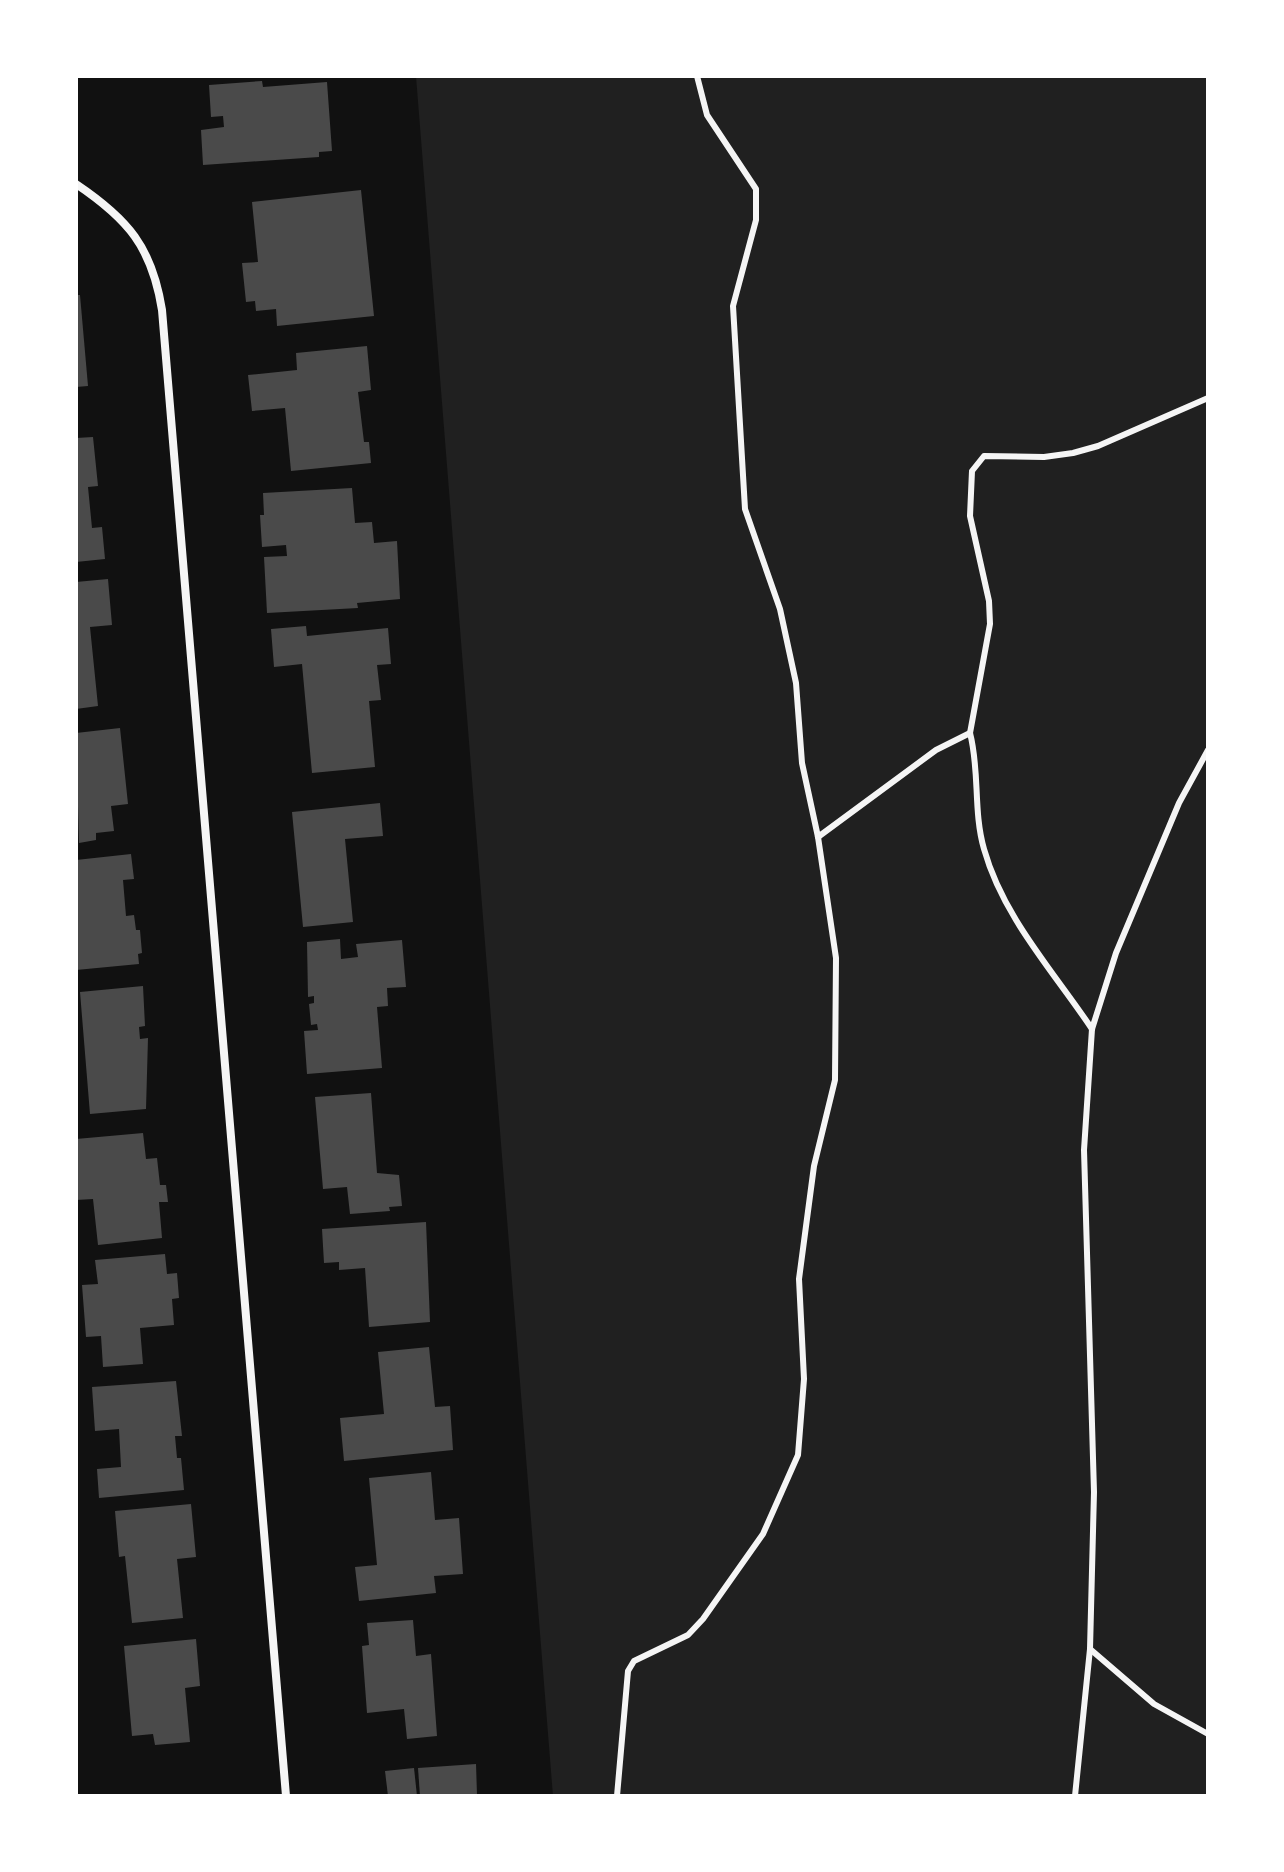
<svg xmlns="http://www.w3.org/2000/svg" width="1284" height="1872" viewBox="0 0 1284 1872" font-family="'DejaVu Sans',sans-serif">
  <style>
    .green { fill: #202020 }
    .building { fill: #4a4a4a }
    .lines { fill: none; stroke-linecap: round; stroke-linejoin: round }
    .service { stroke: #f5f5f5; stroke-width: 6 }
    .minor { stroke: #f5f5f5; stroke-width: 8 }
  </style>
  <rect width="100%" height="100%" fill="#111"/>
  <path class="green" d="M416,76H1208V1796H553Z"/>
  <g class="building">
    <path d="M262,81L263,87L327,82L332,151L319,152V157L203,165L201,130L224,127L223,116L211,117L209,85Z"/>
    <path d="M361,190L374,316L277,326L276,309L256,311L255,301L246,302L242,263L258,262L252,202Z"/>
    <path d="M76,295H80L88,386L76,387Z"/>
    <path d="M367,346L371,390L358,392L364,442H369L371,463L291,471L285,408L252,411L248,375L297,370L296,353Z"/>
    <path d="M93,437L98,486L88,487L92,528L102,527L105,559L76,562V438Z"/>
    <path d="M352,488L355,523L372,522L374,543L397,541L400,599L357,603L358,608L267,613L264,557L287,556L286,545L262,547L260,515H264L263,493Z"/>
    <path d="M108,579L112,625L90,627L98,706L76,709V582Z"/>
    <path d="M306,626L307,636L388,628L391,664L377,665L381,700L369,701L375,767L312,773L302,664L274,667L271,629Z"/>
    <path d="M120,728L128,804L111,806L114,831L96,833V840L79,843L76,733Z"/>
    <path d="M380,803L383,836L345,839L353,922L303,927L292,812Z"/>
    <path d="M131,854L134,879L123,880L126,916L134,915L136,930H140L142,953L138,954L139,964L76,970V860Z"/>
    <path d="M340,939L341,959L358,957L356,944L402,940L406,987L387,988L388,1006L377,1007L382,1068L307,1074L304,1031L318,1030L317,1024L311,1025L309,1004L314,1003V996L308,997L307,942Z"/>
    <path d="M143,986L145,1026L139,1027L140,1039L148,1038L146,1109L90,1114L80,992Z"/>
    <path d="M371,1093L377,1173L399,1175L402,1206L389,1207L390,1211L350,1214L347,1187L323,1189L315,1097Z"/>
    <path d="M143,1133L146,1159L157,1158L160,1185H166L168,1202H159L162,1238L98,1245L93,1199L76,1200V1139Z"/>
    <path d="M426,1222L430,1322L369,1327L365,1268L339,1270V1262L324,1263L322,1229Z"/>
    <path d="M165,1254L167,1274L177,1273L179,1298L172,1299L174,1325L140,1328L143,1364L103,1367L101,1336L86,1337L82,1285L98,1284L95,1260Z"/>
    <path d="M429,1347L435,1407L450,1406L453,1450L344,1461L340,1418L384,1414L378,1352Z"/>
    <path d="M176,1381L182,1436H175L177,1458H181L184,1490L99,1498L97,1469L121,1467L119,1429L95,1431L92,1387Z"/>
    <path d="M431,1472L435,1520L459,1518L463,1574L434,1576L436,1593L359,1601L355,1567L377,1565L369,1478Z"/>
    <path d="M191,1504L196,1557L177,1559L183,1618L132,1623L125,1556L119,1557L115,1511Z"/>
    <path d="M413,1620L416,1656L431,1654L437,1736L407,1739L404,1709L367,1713L362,1646L369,1645L367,1623Z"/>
    <path d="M196,1639L200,1686L185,1688L190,1742L155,1745L153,1734L132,1736L124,1646Z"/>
    <path d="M476,1764L477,1796H420L418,1768Z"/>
    <path d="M414,1768L417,1796H388L385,1771Z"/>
  </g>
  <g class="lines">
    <g class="service">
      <path d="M1208,750L1179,803L1116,953L1092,1029L1084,1150L1094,1492L1090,1649L1154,1704L1208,1734"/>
      <path d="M818,837L936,750L970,733"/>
      <path d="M1092,1029C1054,972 1003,917 984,849C973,811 980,771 970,733L990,624L989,601L970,516L972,471L984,456L1044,457L1073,453L1098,446L1208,398"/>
      <path d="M617,1796L628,1671L634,1661L688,1635L703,1619L763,1534L798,1455L804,1379L799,1279L814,1166L835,1080L836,958L818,837L802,763L796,683L780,609L745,509L733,306L756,220V189L707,115L697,76"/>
      <path d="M1075,1796L1090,1649"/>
    </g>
    <path class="minor" d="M76,184C128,219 152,247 162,310L286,1796"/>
  </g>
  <rect width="1284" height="1872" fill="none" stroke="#ffffff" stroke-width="156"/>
</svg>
